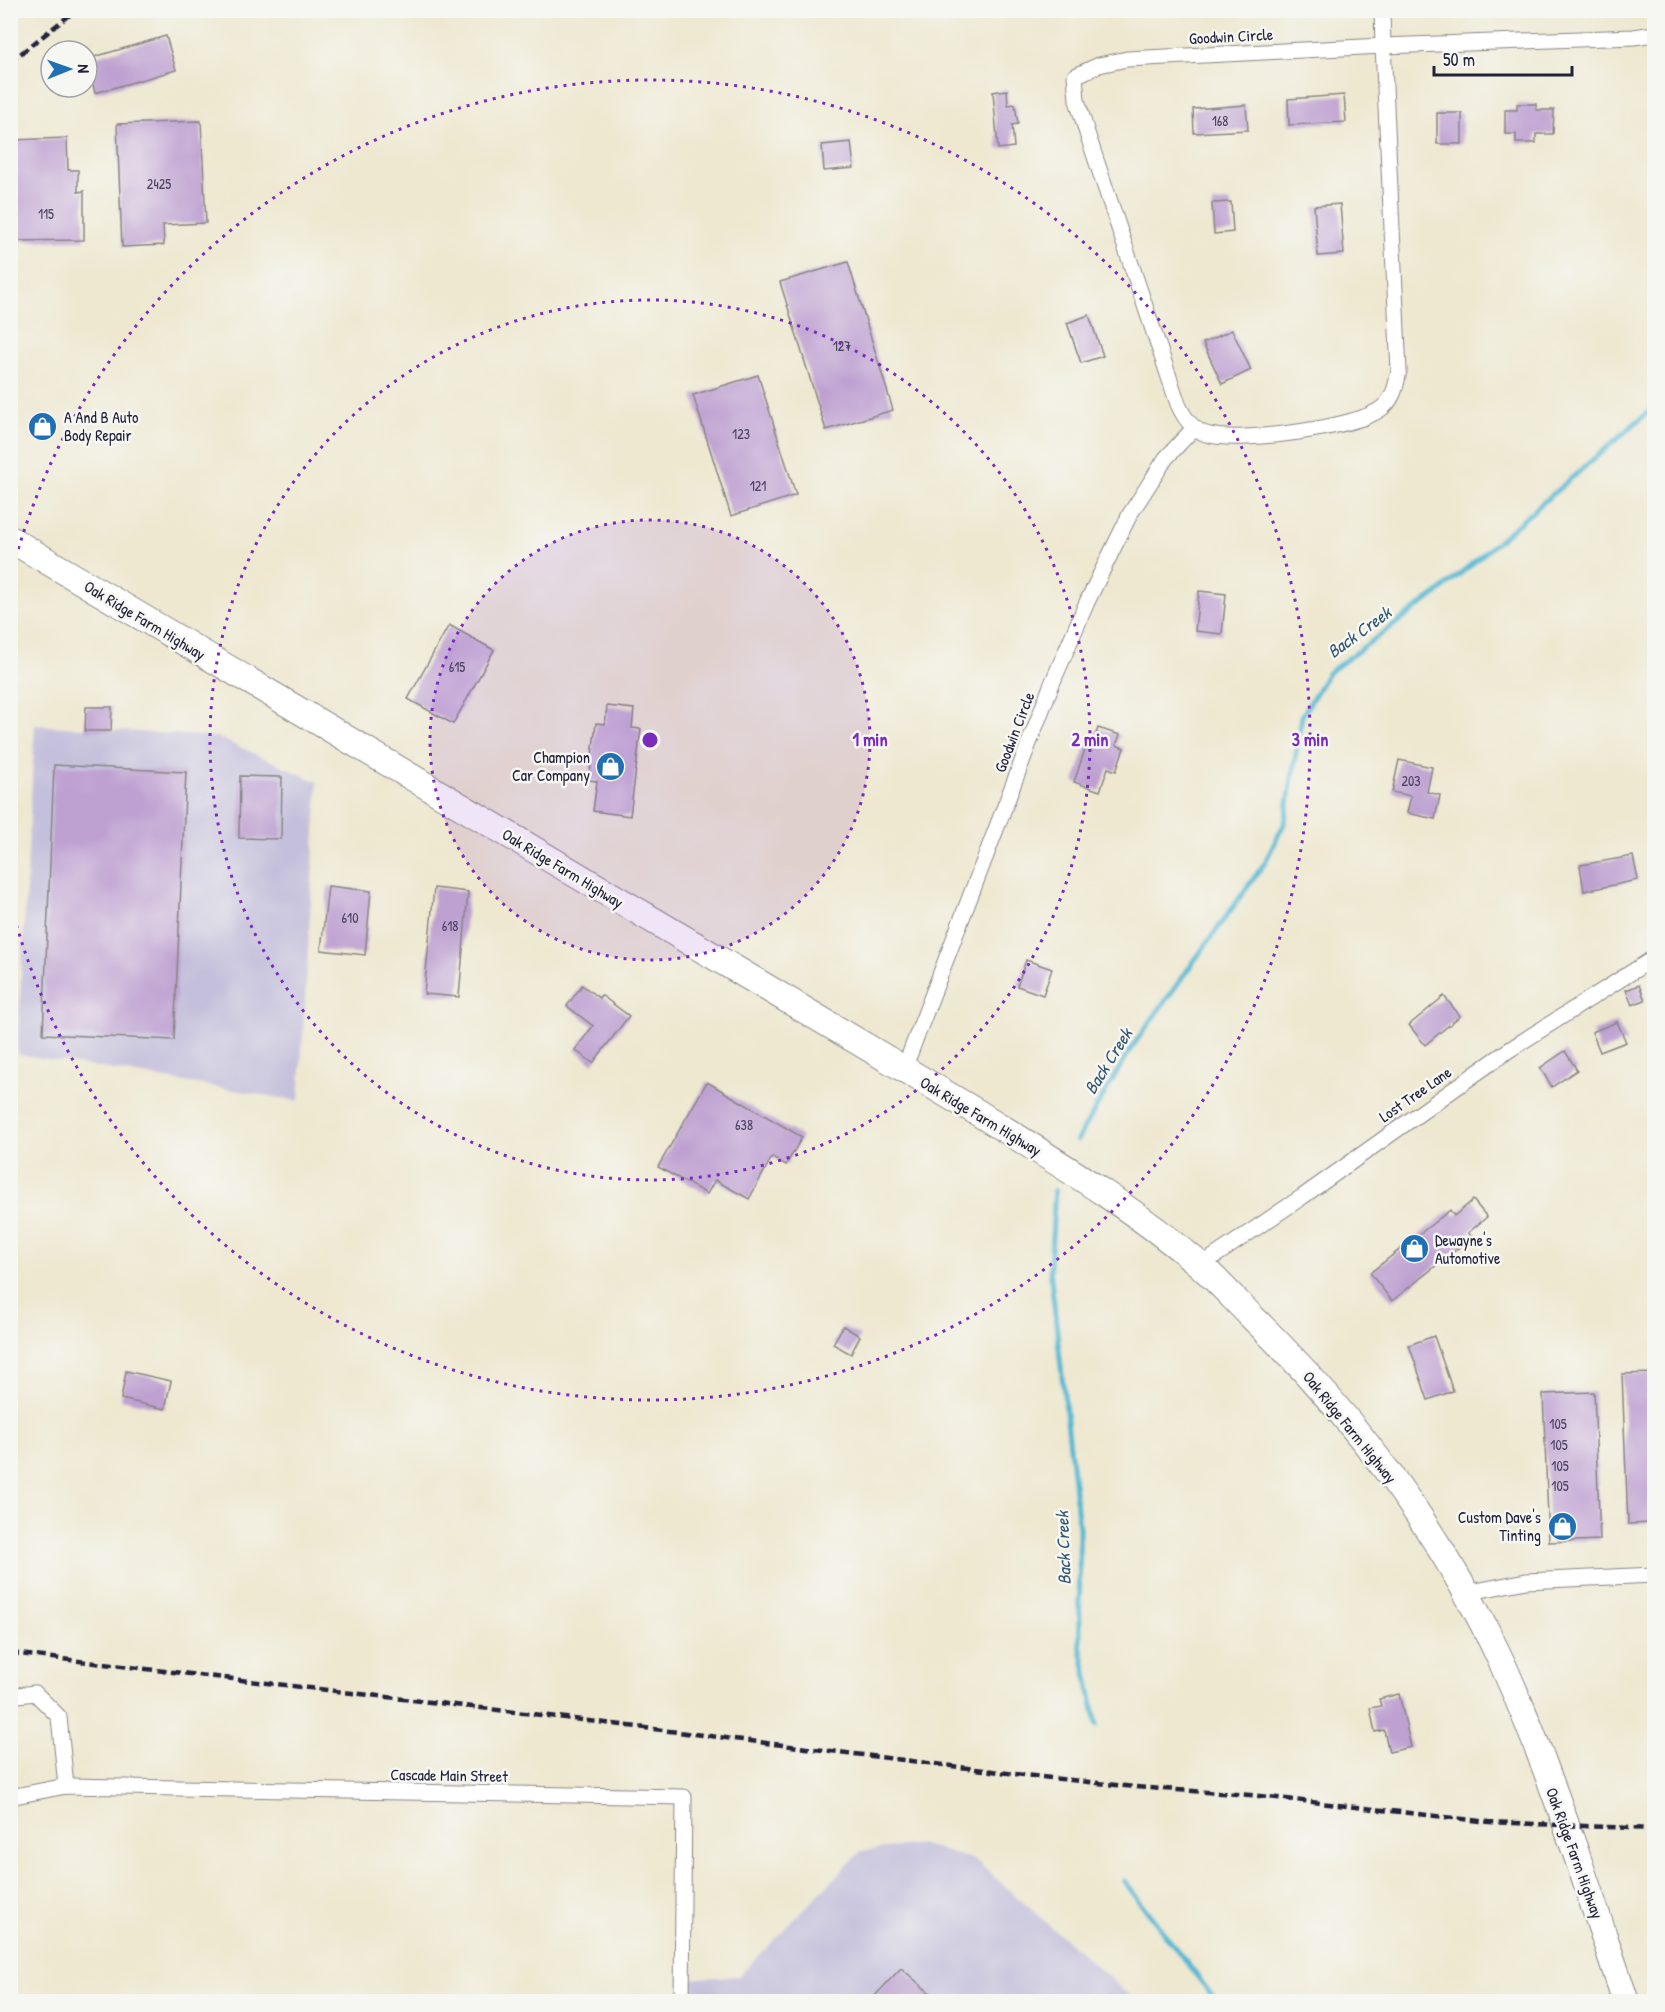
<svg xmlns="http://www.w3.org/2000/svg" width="1665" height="2012" viewBox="0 0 1665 2012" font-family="'Patrick Hand',sans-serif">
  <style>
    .industrial { fill: #c4c0db }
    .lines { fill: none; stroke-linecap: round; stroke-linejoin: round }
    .stream { stroke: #53b7d2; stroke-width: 5 }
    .building { fill: #bea0d1 }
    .minor-casing { stroke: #888586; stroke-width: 17 }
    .primary-casing { stroke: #888586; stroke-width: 28 }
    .minor { stroke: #fff; stroke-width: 15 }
    .primary { stroke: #fff; stroke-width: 26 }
    .rail { stroke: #22223b; stroke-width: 4.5; stroke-dasharray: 9 4.5; stroke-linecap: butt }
    .ring { fill: none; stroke: #7b2cbf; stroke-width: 3; stroke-dasharray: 3 6 }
    .labels { text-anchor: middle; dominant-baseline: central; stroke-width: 5; stroke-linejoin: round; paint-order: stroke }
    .number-label { font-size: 14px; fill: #494260 }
    .street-label { font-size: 16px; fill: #22223b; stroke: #f6f6f2 }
    .poi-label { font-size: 16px; fill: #22223b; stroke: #f6f6f2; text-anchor: start }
    .water-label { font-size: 18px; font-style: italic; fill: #335670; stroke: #f6f6f2 }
    .centre { fill: #7b2cbf; stroke: #f6f6f2; stroke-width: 3 }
    .ring-label { font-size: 18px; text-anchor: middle; font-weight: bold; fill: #7b2cbf; stroke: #f6f6f2; stroke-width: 5; stroke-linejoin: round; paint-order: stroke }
  </style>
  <rect width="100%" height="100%" fill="#f6f6f2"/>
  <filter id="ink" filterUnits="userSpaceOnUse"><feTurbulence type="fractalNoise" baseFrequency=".0167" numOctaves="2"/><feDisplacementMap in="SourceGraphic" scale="12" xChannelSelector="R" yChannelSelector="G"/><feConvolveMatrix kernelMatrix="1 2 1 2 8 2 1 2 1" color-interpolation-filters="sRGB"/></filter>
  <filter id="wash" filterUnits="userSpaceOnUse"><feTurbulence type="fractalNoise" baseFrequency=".008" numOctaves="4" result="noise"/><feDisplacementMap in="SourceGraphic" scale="24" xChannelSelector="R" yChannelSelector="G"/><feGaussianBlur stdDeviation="1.35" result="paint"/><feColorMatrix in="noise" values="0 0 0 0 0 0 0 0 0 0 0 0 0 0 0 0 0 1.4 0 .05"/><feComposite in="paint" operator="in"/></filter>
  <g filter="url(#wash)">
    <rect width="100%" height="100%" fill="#eee8d0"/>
    <g class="industrial">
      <path d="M35,725L217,737L318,782L299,1101L17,1054Z"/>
      <path d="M920,1844L975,1860L1136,2001L682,2002V1979L739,1976L861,1851Z"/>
    </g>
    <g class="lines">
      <g class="stream">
        <path d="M1077,1140L1132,1047L1264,864L1285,822L1302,716L1328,673L1439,592L1654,407"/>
        <path d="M1055,1190L1050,1269L1079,1527L1080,1644L1097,1725"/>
        <path d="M1124,1881L1217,2002"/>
      </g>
    </g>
    <g id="blocks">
      <g class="building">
        <path d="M166,36L176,70L95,93L87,59Z"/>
        <path d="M1007,90L1008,105L1015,104L1018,124L1012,125L1014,147L998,149L993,92Z"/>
        <path d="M1344,95L1346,122L1289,125L1288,99Z"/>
        <path d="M1517,104H1536V110H1554L1553,134H1536V143H1516V134H1505V110H1517Z"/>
        <path d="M1246,105L1248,130L1194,133L1193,109Z"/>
        <rect x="1437" y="113" width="25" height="31"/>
        <path d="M201,121L206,223L163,225L164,245L122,247L117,124Z"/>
        <path d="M67,138L68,170H78V192L84,191V240L12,241V170H14L13,140Z"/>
        <path d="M851,142L854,168L824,171L822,145Z"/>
        <path d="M1231,202L1233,232L1214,234L1212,203Z"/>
        <path d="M1340,204L1344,254L1318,256L1314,206Z"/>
        <path d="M848,262L893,410L826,430L780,282Z"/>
        <path d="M1089,315L1103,356L1081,363L1067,323Z"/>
        <path d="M1232,330L1251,370L1222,384L1203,343Z"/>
        <path d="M758,375L796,495L731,516L693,395Z"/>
        <path d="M1199,591L1226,594L1222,634L1195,631Z"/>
        <path d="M449,625L494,650L453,724L408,699Z"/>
        <path d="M607,706L634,709L632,728L641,729L630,816L593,811L597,781L589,780L596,723L605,724Z"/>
        <path d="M86,707H112L111,731H85Z"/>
        <path d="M1098,728L1120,735L1116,745L1124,748L1116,771L1108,768L1100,791L1074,782L1088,741L1093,743Z"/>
        <path d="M1399,760L1432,767L1427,792L1440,795L1435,819L1407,813L1411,796L1392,792Z"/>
        <path d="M54,765L186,772L174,1040L43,1034Z"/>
        <path d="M240,776L282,777L281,839L239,838Z"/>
        <path d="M1633,856L1638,880L1584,891L1580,865Z"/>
        <path d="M328,886L371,891L365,955L321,950Z"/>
        <path d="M434,888L468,892L459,997L424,994Z"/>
        <path d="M1026,960L1052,969L1043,995L1017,986Z"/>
        <path d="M582,985L599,998L601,995L629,1016L593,1063L575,1050L593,1026L567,1006Z"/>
        <path d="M1639,985L1645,1000L1632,1005L1626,990Z"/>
        <path d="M1444,996L1460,1016L1425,1045L1409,1025Z"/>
        <path d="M1617,1022L1626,1042L1600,1052L1592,1032Z"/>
        <path d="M1565,1051L1577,1070L1552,1087L1540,1068Z"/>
        <path d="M707,1082L802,1137L786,1165L772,1157L749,1199L715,1180L707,1194L658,1167Z"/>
        <path d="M1473,1200L1487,1217L1468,1233L1472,1237L1392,1301L1370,1273L1450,1210L1454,1216Z"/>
        <path d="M843,1326L860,1336L851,1354L833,1344Z"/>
        <path d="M1434,1336L1453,1391L1428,1400L1409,1345Z"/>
        <path d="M126,1371L171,1381L165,1409L121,1399Z"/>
        <path d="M1654,1373V1523L1628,1524L1622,1374Z"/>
        <path d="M1594,1392L1600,1540L1549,1542L1543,1394Z"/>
        <path d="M1399,1694L1411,1747L1389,1752L1384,1730L1375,1732L1370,1708L1381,1706L1379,1699Z"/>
        <path d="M901,1968L939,2001H870Z"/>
      </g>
    </g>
  </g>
  <g filter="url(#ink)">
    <use href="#blocks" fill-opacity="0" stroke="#888586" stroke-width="1.5"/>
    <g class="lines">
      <defs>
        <g id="minor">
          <path d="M1382,10L1383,46L1399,371C1396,385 1394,399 1382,408C1358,428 1240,443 1210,435C1194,432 1184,418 1178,404L1087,133L1077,100L1075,76L1099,65L1127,59L1383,46L1634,37L1654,34"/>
          <path d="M904,1069L1051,686L1087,602L1130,514L1166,458L1194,428"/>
          <path d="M1200,1266L1302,1197L1509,1050L1654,958"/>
          <path d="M1466,1593L1526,1581L1654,1575"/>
          <path d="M10,1696L35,1693L59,1717L66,1786"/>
          <path d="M10,1797L66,1786L684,1797L682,2002"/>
        </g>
        <path id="primary" d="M10,539L980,1114C1055,1161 1132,1207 1200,1265C1218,1281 1235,1300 1252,1317C1354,1416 1444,1536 1503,1665C1552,1774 1588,1889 1626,2002"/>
      </defs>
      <use href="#minor" class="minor-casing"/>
      <use href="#primary" class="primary-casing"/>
      <use href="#minor" class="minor"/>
      <use href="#primary" class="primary"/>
      <g class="rail">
        <path d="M10,62L76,10"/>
        <path d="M10,1653L541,1715L1024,1775L1135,1787L1250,1795L1489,1822L1654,1829"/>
      </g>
    </g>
  </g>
  <circle cx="650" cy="740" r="220" fill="#7b2cbf" fill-opacity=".12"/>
  <g class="ring">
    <circle cx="650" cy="740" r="220"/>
    <circle cx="650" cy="740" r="440"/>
    <path d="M11 575A660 660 0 1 1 11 905"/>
  </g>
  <defs>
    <symbol id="shop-disc" viewBox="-11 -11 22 22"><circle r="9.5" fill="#1f6fb2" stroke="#f6f6f2"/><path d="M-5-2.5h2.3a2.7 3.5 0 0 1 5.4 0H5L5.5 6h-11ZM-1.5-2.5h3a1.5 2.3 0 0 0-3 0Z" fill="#fff"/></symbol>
  </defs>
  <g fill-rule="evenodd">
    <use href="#shop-disc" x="26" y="410" width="33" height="33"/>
    <use href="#shop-disc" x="594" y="750" width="33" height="33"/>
    <use href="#shop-disc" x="1398" y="1232" width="33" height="33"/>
    <use href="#shop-disc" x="1546" y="1510" width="33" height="33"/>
  </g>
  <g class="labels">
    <g class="number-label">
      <text x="1220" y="120">168</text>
      <text x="159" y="183">2425</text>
      <text x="46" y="213">115</text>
      <text x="842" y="345">127</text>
      <text x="741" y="433">123</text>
      <text x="758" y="485">121</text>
      <text x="457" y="666">615</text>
      <text x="1411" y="780">203</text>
      <text x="350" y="917">610</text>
      <text x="450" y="925">618</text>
      <text x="744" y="1124">638</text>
      <text x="1558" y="1423">105</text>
      <text x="1559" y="1444">105</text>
      <text x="1560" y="1465">105</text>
      <text x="1560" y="1485">105</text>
    </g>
    <g class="street-label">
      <text transform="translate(1231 36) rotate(-3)">Goodwin Circle</text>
      <text transform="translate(145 620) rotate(31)">Oak Ridge Farm Highway</text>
      <text transform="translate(1014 732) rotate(-69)">Goodwin Circle</text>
      <text transform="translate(563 868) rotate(31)">Oak Ridge Farm Highway</text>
      <text transform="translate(1415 1094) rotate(-35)">Lost Tree Lane</text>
      <text transform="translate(981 1116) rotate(31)">Oak Ridge Farm Highway</text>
      <text transform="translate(1350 1427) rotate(51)">Oak Ridge Farm Highway</text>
      <text transform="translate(449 1775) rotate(1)">Cascade Main Street</text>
      <text transform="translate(1575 1853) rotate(70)">Oak Ridge Farm Highway</text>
    </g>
    <g class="poi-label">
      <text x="64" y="417">A And B Auto<tspan x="64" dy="18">Body Repair</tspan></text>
      <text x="590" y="757" text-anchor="end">Champion<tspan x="590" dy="18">Car Company</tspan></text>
      <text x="1435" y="1240">Dewayne's<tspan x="1435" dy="18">Automotive</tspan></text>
      <text x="1541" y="1517" text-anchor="end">Custom Dave's<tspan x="1541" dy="18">Tinting</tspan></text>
    </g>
    <g class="water-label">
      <text transform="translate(1359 632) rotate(-36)">Back Creek</text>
      <text transform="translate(1108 1061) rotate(-58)">Back Creek</text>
      <text transform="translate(1063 1548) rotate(-92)">Back Creek</text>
    </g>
  </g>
  <circle cx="650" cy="740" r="9" class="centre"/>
  <g class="ring-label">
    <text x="870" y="746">1 min</text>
    <text x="1090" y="746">2 min</text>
    <text x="1310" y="746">3 min</text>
  </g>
  <rect width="1665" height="2012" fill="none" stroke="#f6f6f2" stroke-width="36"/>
  <g transform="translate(69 69) rotate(89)"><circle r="28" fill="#f6f6f2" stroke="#a1a1a9" stroke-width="1.5"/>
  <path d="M0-4.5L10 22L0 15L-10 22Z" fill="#1f6fb2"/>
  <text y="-9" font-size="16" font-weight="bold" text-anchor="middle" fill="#22223b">N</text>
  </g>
  <path d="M1434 66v9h138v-9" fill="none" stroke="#22223b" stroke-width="3"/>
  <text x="1443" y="66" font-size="18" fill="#22223b" stroke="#f6f6f2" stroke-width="4.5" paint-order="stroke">50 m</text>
</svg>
